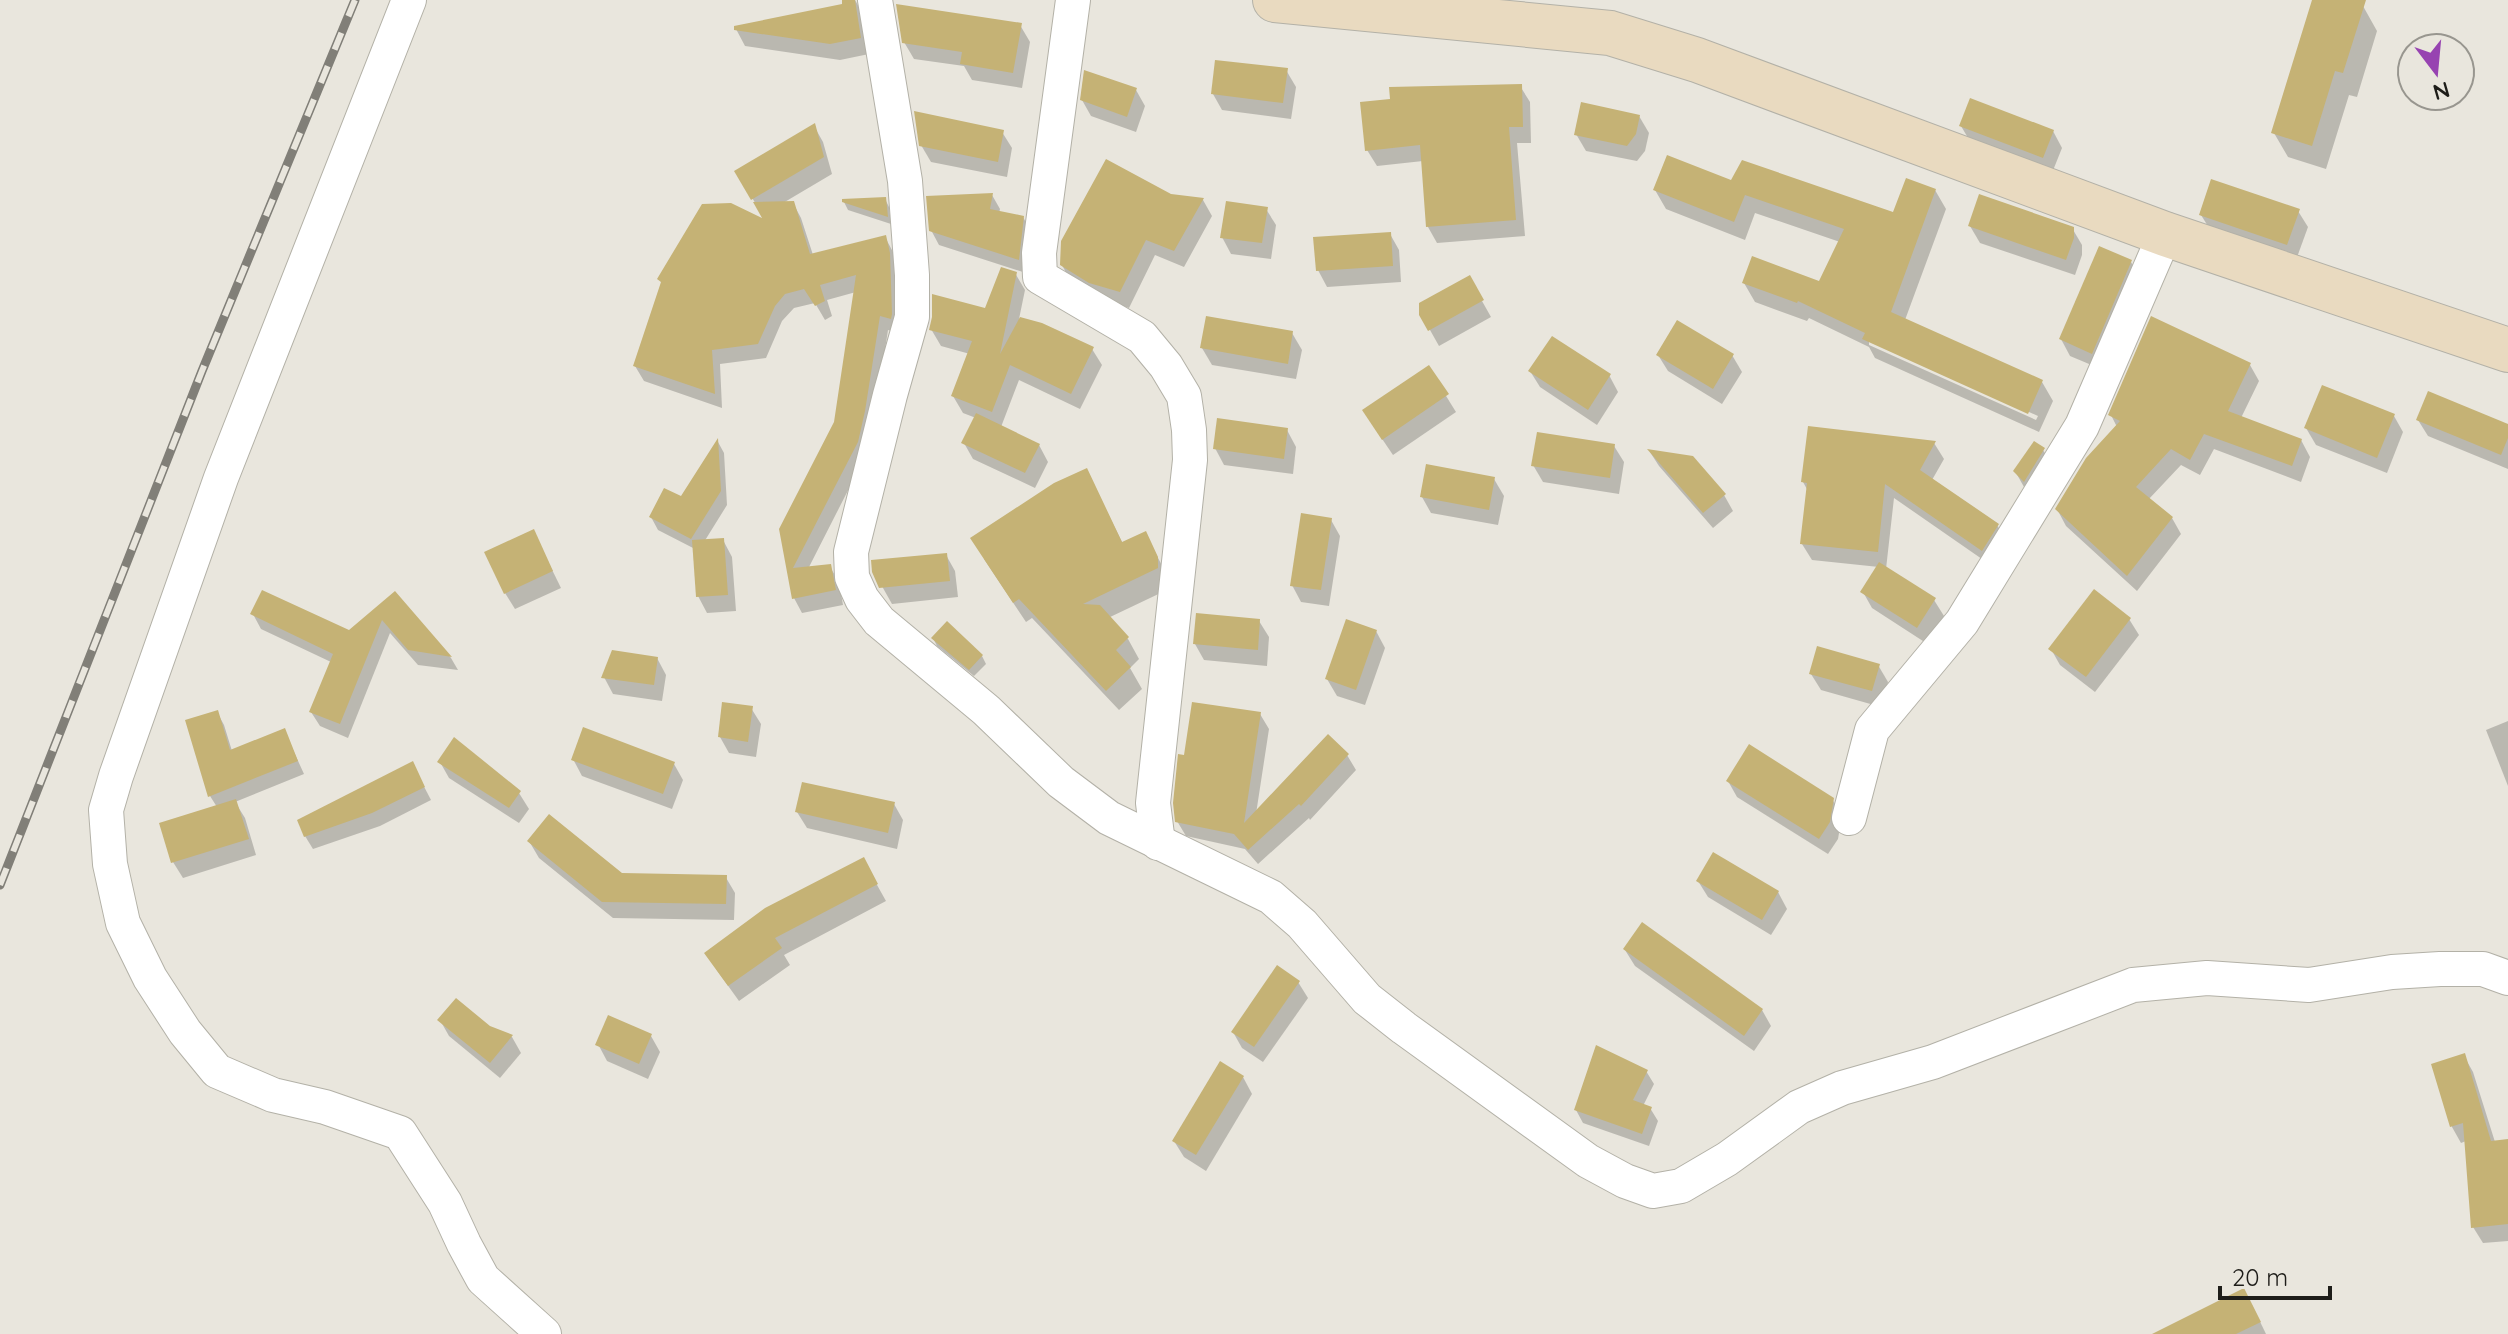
<svg xmlns="http://www.w3.org/2000/svg" width="2508" height="1334" viewBox="0 0 2508 1334" font-family="Quicksand,sans-serif">
  <style>
    .shadow { fill: #0003; fill-rule: evenodd }
    .building { fill: #c5b275 }
    .lines { fill: none; stroke-linecap: round; stroke-linejoin: round }
    .street-casing { stroke: #b3b1a7; stroke-width: 36 }
    .secondary-casing { stroke: #b3b1a7; stroke-width: 46 }
    .street { stroke: #fff; stroke-width: 34 }
    .secondary { stroke: #e9dac0; stroke-width: 44 }
    .rail-casing { stroke: #817f78; stroke-width: 9 }
    .rail { stroke: #e9e6dd; stroke-width: 6; stroke-dasharray: 18; stroke-linecap: butt }
  </style>
  <rect width="100%" height="100%" fill="#e9e6dd"/>
  <g class="shadow">
    <path d="M844,0H855L864,16L869,54L840,60L745,46L736,29L845,6Z"/>
    <path d="M2314,0H2343L2363,6L2377,31L2357,97L2349,95L2326,169L2288,157L2274,133Z"/>
    <path d="M1020,25L1030,42L1022,88L972,80L964,66L914,59L904,42Z"/>
    <path d="M1286,70L1296,87L1291,119L1222,110L1213,94Z"/>
    <path d="M1520,86L1530,102L1531,143H1517L1525,236L1437,243L1428,227L1423,161L1377,166L1367,150Z"/>
    <path d="M1136,90L1145,106L1136,132L1091,116L1082,100Z"/>
    <path d="M1639,116L1649,133L1645,151L1637,161L1586,151L1576,134Z"/>
    <path d="M814,126L823,142L832,174L783,203H793L801,218L813,255L885,237L893,252L898,270L899,333L888,330L873,427L865,457L808,569L830,567L839,582L843,605L802,613L794,598L781,530L836,422L856,292L827,300L832,316L825,320L815,303L794,308L782,321L766,358L720,364L722,408L644,381L635,366L767,223L737,172Z"/>
    <path d="M1961,126L2053,131L2062,148L2052,173L1971,143Z"/>
    <path d="M1002,132L1012,148L1007,177L931,162L921,145Z"/>
    <path d="M1732,183L1894,214L1935,190L1946,209L1905,320L2042,382L2053,401L2039,432L1875,358L1869,347L1809,318L1807,321L1755,302L1744,283H1820L1840,242L1755,213L1745,240L1666,209L1655,190ZM1869,340L2038,416L2036,420L1869,345Z"/>
    <path d="M992,195L1000,209L999,213L1023,217L1031,232L1026,273L939,245L931,230Z"/>
    <path d="M1171,196L1203,200L1212,216L1184,267L1155,255L1129,308L1100,299L1071,282L1062,265Z"/>
    <path d="M885,199L889,207L891,224L848,210L844,202Z"/>
    <path d="M1266,209L1276,225L1271,259L1231,254L1222,237Z"/>
    <path d="M2298,211L2308,227L2296,260L2211,231L2201,215Z"/>
    <path d="M1970,226L2072,228L2082,245V255L2075,275L1980,243Z"/>
    <path d="M1390,234L1399,250L1401,282L1327,287L1318,270Z"/>
    <path d="M2131,262L2140,278L2101,369L2070,356L2061,339Z"/>
    <path d="M1015,273L1025,290L1019,319L1041,325L1092,349L1102,365L1080,409L1019,380L1001,427L1039,445L1048,462L1035,488L973,459L964,443L976,418L963,413L953,396L970,354L941,346L931,329L987,310Z"/>
    <path d="M1469,278L1491,317L1439,346L1421,314Z"/>
    <path d="M1292,333L1302,350L1296,379L1212,365L1202,348Z"/>
    <path d="M1658,355H1732L1742,372L1722,404L1668,371Z"/>
    <path d="M2250,365L2259,381L2241,418L2301,440L2310,457L2301,482L2214,449L2200,475L2181,465L2148,500L2172,518L2181,534L2137,591L2066,526L2057,509L2117,427L2111,415Z"/>
    <path d="M1428,367L1456,412L1393,455L1374,427Z"/>
    <path d="M1530,371L1609,375L1618,392L1597,425L1540,387Z"/>
    <path d="M2394,416L2403,432L2387,473L2316,445L2306,428Z"/>
    <path d="M2418,420L2508,427V469L2428,436Z"/>
    <path d="M1287,430L1296,447L1293,474L1224,465L1215,448Z"/>
    <path d="M718,442L724,453L727,505L704,542L723,540L732,557L736,611L707,613L698,596L695,549L658,530L651,517L681,499Z"/>
    <path d="M1934,443L1944,459L1932,480L1997,525L2007,542L1992,566L1894,498L1886,569L1934,600L1944,616L1926,643L1872,608L1863,592L1879,567L1812,560L1802,544L1808,491L1803,482Z"/>
    <path d="M1614,446L1624,462L1619,494L1543,482L1533,465Z"/>
    <path d="M2043,450L2053,466L2024,487L2015,471Z"/>
    <path d="M1650,452L1724,495L1733,511L1713,528L1659,466Z"/>
    <path d="M1086,470L1123,544L1145,533L1169,579V589L1108,618L1128,639L1139,659L1130,668L1142,689L1119,710L1032,618L1026,622L984,559Z"/>
    <path d="M1494,479L1504,496L1498,525L1431,513L1422,497Z"/>
    <path d="M1331,520L1340,536L1329,606L1301,602L1292,585Z"/>
    <path d="M533,531L561,588L515,609L505,593Z"/>
    <path d="M946,555L955,571L958,597L892,604L874,572Z"/>
    <path d="M395,593L451,658L458,670L418,665L390,633L348,738L320,726L311,712L331,662L261,629L253,614L349,633Z"/>
    <path d="M2129,619L2139,635L2095,692L2060,665L2051,649Z"/>
    <path d="M1259,621L1269,637L1267,666L1204,660L1195,644Z"/>
    <path d="M1376,631L1385,648L1365,705L1337,696L1327,679Z"/>
    <path d="M933,638L982,656L986,664L974,676L937,646Z"/>
    <path d="M657,658L666,675L662,701L613,694L604,677Z"/>
    <path d="M1878,665L1888,682L1881,707L1821,690L1811,674Z"/>
    <path d="M751,708L761,724L756,757L729,753L720,737Z"/>
    <path d="M217,712L224,725L232,751L284,730L304,774L235,802L245,818L256,855L183,878L173,862L217,807L210,796L187,721Z"/>
    <path d="M1260,714L1269,729L1256,814L1347,755L1356,770L1310,820L1309,818L1258,864L1245,849L1186,836L1177,821L1185,757Z"/>
    <path d="M2508,721V786L2486,730Z"/>
    <path d="M573,759L674,764L683,780L672,809L582,776Z"/>
    <path d="M440,762L519,793L529,809L519,823L449,778Z"/>
    <path d="M419,777L431,800L380,826L313,849L305,836Z"/>
    <path d="M1728,781L1832,799L1842,816L1838,839L1828,854L1737,797Z"/>
    <path d="M894,804L903,820L897,849L807,828L797,812Z"/>
    <path d="M529,841L621,875L725,876L735,893L734,920L613,918L539,858Z"/>
    <path d="M872,876L886,901L784,955L790,965L739,1001L716,969Z"/>
    <path d="M1698,881L1778,892L1787,909L1771,935L1708,897Z"/>
    <path d="M1625,950L1762,1010L1771,1026L1754,1051L1635,966Z"/>
    <path d="M1298,982L1308,998L1263,1062L1242,1048L1233,1032Z"/>
    <path d="M440,1020L489,1028L512,1037L521,1053L500,1078L449,1036Z"/>
    <path d="M651,1036L660,1052L648,1079L607,1061L598,1044Z"/>
    <path d="M2464,1056L2473,1072L2495,1142L2508,1141V1241L2483,1243L2473,1227L2466,1141L2461,1143L2452,1127L2433,1065Z"/>
    <path d="M1646,1071L1654,1084L1643,1106L1650,1108L1658,1121L1649,1146L1583,1123L1576,1110Z"/>
    <path d="M1243,1077L1252,1094L1206,1171L1184,1157L1174,1141Z"/>
    <path d="M2252,1305L2266,1334H2178Z"/>
  </g>
  <g class="building">
    <path d="M842,0H855L861,38L830,44L734,30V26L842,4Z"/>
    <path d="M2312,0H2366L2343,73L2335,71L2312,146L2271,133Z"/>
    <path d="M896,4L1022,23L1013,73L960,64L962,52L902,43Z"/>
    <path d="M1215,60L1288,68L1283,103L1211,94Z"/>
    <path d="M1084,70L1137,88L1127,117L1080,100Z"/>
    <path d="M1522,84L1523,127H1509L1516,220L1426,227L1420,145L1365,151L1360,102L1390,99L1389,87Z"/>
    <path d="M1970,98L2054,130L2043,158L1959,126Z"/>
    <path d="M1581,102L1640,115L1636,134L1627,146L1574,135Z"/>
    <path d="M914,111L1004,130L998,162L919,146Z"/>
    <path d="M815,123L824,157L751,200L734,171Z"/>
    <path d="M1667,155L1731,180L1742,160L1893,212L1906,178L1936,189L1891,312L2043,380L2028,414L1862,339L1865,333L1798,301L1797,303L1742,283L1752,256L1819,281L1844,229L1745,195L1734,222L1653,190Z"/>
    <path d="M1106,159L1171,194L1204,198L1174,251L1146,240L1120,292L1089,283L1060,265L1061,241Z"/>
    <path d="M2211,179L2300,209L2287,245L2199,215Z"/>
    <path d="M993,193L990,209L1024,216L1019,260L929,231L926,196Z"/>
    <path d="M1979,194L2074,227V238L2066,260L1968,226Z"/>
    <path d="M886,197L888,217L842,202V199Z"/>
    <path d="M794,201L810,254L886,235L890,253L892,314L891,319L880,316L865,411L858,442L793,568L831,564L836,590L792,599L779,529L834,422L856,275L820,285L825,301L815,306L804,289L785,294L775,306L758,344L712,350L715,394L633,366L661,282L657,279L702,204L731,203L762,218L753,202Z"/>
    <path d="M1226,201L1268,207L1262,243L1220,238Z"/>
    <path d="M1391,232L1393,266L1316,271L1313,237Z"/>
    <path d="M2099,246L2132,260L2092,354L2059,339Z"/>
    <path d="M1001,267L1017,272L1000,354L1020,317L1042,323L1094,347L1071,394L1010,365L992,412L951,396L972,341L929,330L932,317V294L985,308Z"/>
    <path d="M1470,275L1484,300L1428,331L1419,315V303Z"/>
    <path d="M1206,316L1293,331L1288,364L1200,348Z"/>
    <path d="M2151,316L2251,363L2228,411L2302,439L2292,466L2204,434L2190,460L2171,449L2136,487L2173,517L2127,576L2055,509L2086,458L2120,421L2108,415Z"/>
    <path d="M1677,320L1734,354L1713,389L1656,355Z"/>
    <path d="M1552,336L1611,374L1588,410L1528,371Z"/>
    <path d="M1429,365L1449,394L1382,440L1362,410Z"/>
    <path d="M2322,385L2395,414L2377,458L2304,428Z"/>
    <path d="M2428,391L2508,424V438L2501,455L2416,420Z"/>
    <path d="M976,413L1040,444L1025,473L961,443Z"/>
    <path d="M1217,418L1288,428L1284,459L1213,449Z"/>
    <path d="M1808,426L1936,441L1920,470L1999,524L1982,551L1885,484L1878,552L1800,544L1807,483L1801,482Z"/>
    <path d="M1537,432L1615,444L1610,478L1531,466Z"/>
    <path d="M718,438L721,491L691,539L649,517L664,488L681,496Z"/>
    <path d="M2034,441L2045,448L2024,482L2013,471Z"/>
    <path d="M1647,449L1693,456L1726,494L1703,513Z"/>
    <path d="M1426,464L1495,477L1489,510L1420,497Z"/>
    <path d="M1087,468L1122,542L1146,531L1158,557V568L1083,604L1100,605L1129,637L1116,650L1131,667L1106,691L1019,599L1013,603L970,538L1054,483Z"/>
    <path d="M1301,513L1332,518L1321,590L1290,586Z"/>
    <path d="M534,529L553,571L504,594L484,552Z"/>
    <path d="M724,538L728,595L696,597L692,540Z"/>
    <path d="M947,553L950,581L879,588L872,572L871,560Z"/>
    <path d="M1879,562L1936,598L1917,628L1860,592Z"/>
    <path d="M2094,589L2131,618L2086,677L2048,649Z"/>
    <path d="M262,590L349,630L395,591L452,657L408,650L382,620L340,724L309,712L333,654L250,614Z"/>
    <path d="M1196,613L1260,619L1258,650L1193,644Z"/>
    <path d="M1346,619L1377,630L1356,690L1325,679Z"/>
    <path d="M947,621L983,655L969,670L931,638Z"/>
    <path d="M1817,646L1880,664L1872,691L1809,674Z"/>
    <path d="M612,650L658,657L654,685L601,678Z"/>
    <path d="M722,702L753,706L748,742L718,737Z"/>
    <path d="M1192,702L1261,712L1244,823L1328,734L1349,754L1301,806L1299,804L1248,850L1234,834L1175,822L1173,803L1178,754L1184,755Z"/>
    <path d="M218,710L230,750L285,728L298,761L208,797L185,720Z"/>
    <path d="M583,727L675,762L663,794L571,760Z"/>
    <path d="M454,737L521,791L509,808L437,762Z"/>
    <path d="M1749,744L1834,798L1830,822L1819,839L1726,781Z"/>
    <path d="M413,761L425,787L372,813L304,837L297,820Z"/>
    <path d="M802,782L895,802L888,833L795,812Z"/>
    <path d="M236,799L249,839L171,863L159,823Z"/>
    <path d="M549,814L622,873L727,875L726,904L602,902L527,841Z"/>
    <path d="M1713,852L1779,891L1762,920L1696,881Z"/>
    <path d="M864,857L878,884L775,938L782,948L728,986L704,953L765,908Z"/>
    <path d="M1642,922L1763,1009L1744,1036L1623,949Z"/>
    <path d="M1277,965L1300,981L1254,1047L1231,1032Z"/>
    <path d="M456,998L490,1026L513,1035L490,1063L437,1020Z"/>
    <path d="M608,1015L652,1034L639,1064L595,1045Z"/>
    <path d="M1596,1045L1648,1070L1633,1100L1652,1107L1642,1134L1574,1110Z"/>
    <path d="M2465,1053L2491,1141L2508,1139V1224L2471,1228L2463,1123L2450,1127L2431,1064Z"/>
    <path d="M1220,1061L1244,1076L1196,1155L1172,1141Z"/>
    <path d="M2244,1288L2261,1322L2236,1334H2152Z"/>
  </g>
  <g class="lines">
    <defs>
      <g id="street">
        <path d="M409,0L221,478L116,776L106,810L110,864L123,923L150,978L185,1032L217,1071L273,1095L325,1107L400,1133L445,1203L464,1244L483,1279L544,1334"/>
        <path d="M875,0L905,181L912,275V317L890,395L851,552L852,577L862,599L879,621L986,710L1061,782L1109,818L1271,897L1302,924L1367,999L1404,1028L1588,1161L1625,1181L1653,1191L1681,1186L1727,1159L1799,1107L1842,1088L1933,1062L2133,985L2207,978L2309,985L2392,972L2440,969H2483L2508,978"/>
        <path d="M1073,0L1039,253L1040,277L1142,337L1166,366L1184,396L1189,430L1190,460L1153,803L1158,843"/>
        <path d="M1849,818L1872,730L1962,622L2082,426L2165,234"/>
      </g>
      <path id="secondary" d="M1275,0L1610,33L1697,60L2165,234L2508,350"/>
    </defs>
    <use href="#street" class="street-casing"/>
    <use href="#secondary" class="secondary-casing"/>
    <use href="#street" class="street"/>
    <use href="#secondary" class="secondary"/>
    <defs>
      <path id="rail" d="M0,885L202,371L355,0"/>
    </defs>
    <use href="#rail" class="rail-casing"/>
    <use href="#rail" class="rail"/>
  </g>
  <g transform="translate(2436 72) rotate(164)"><circle r="38" fill="#e9e6dd" stroke="#98968f" stroke-width="2"/>
  <path d="M0-6L14 30L0 20L-14 30Z" fill="#9743b1"/>
  <text y="-12" font-size="22" font-weight="bold" text-anchor="middle" fill="#1e1d19">N</text>
  </g>
  <path d="M2220 1286v12h110v-12" fill="none" stroke="#1e1d19" stroke-width="4"/>
  <text x="2232" y="1286" font-size="24" fill="#1e1d19" stroke="#e9e6dd" stroke-width="6" paint-order="stroke">20 m</text>
</svg>
